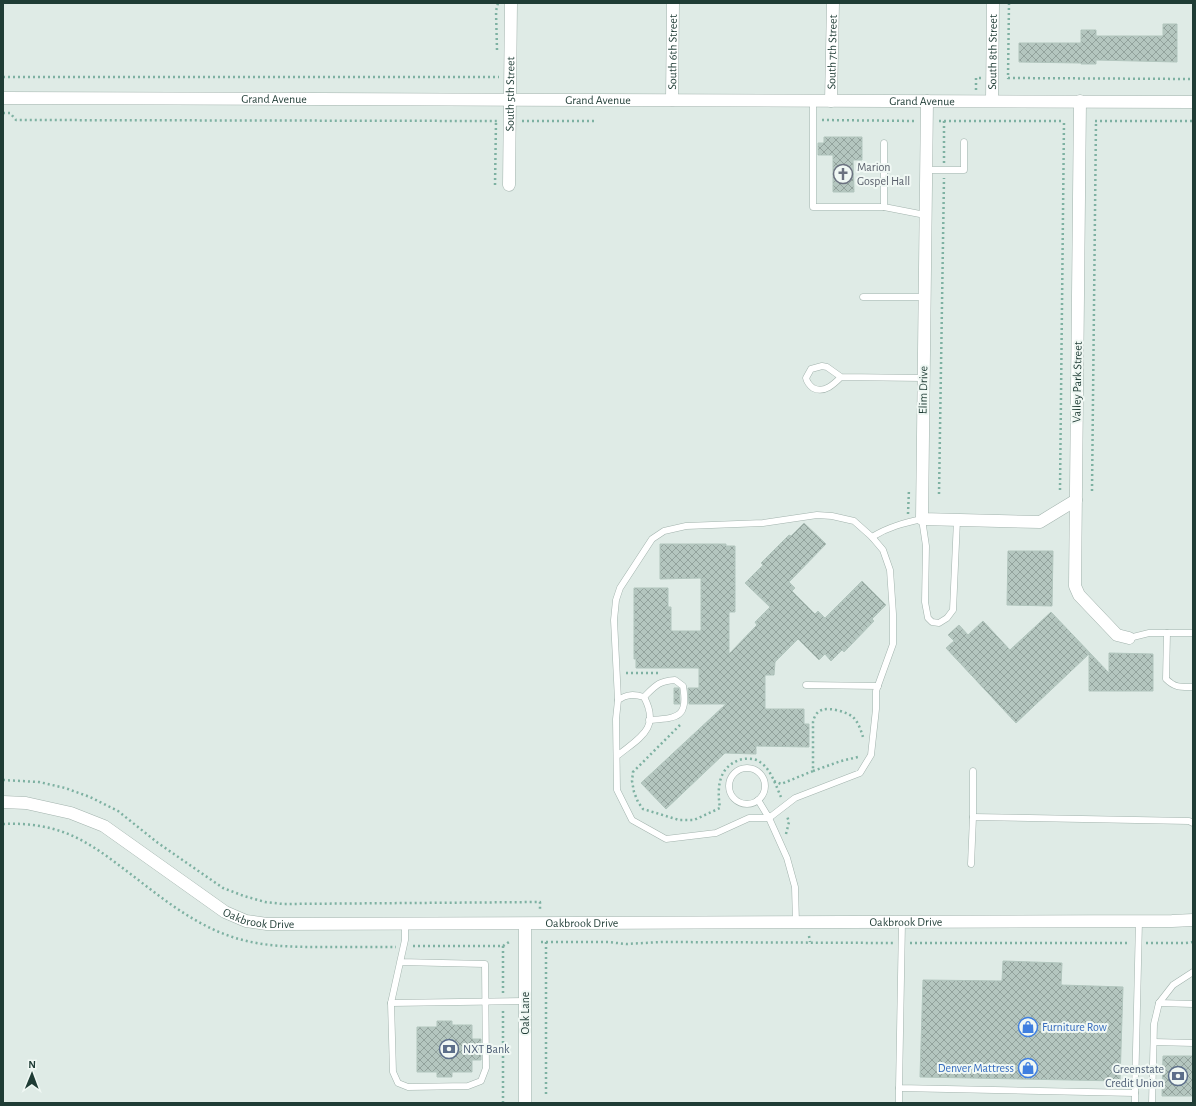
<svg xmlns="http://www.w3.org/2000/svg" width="1196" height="1106" viewBox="0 0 1196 1106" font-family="'Alegreya Sans',sans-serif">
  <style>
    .building { fill: url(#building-cross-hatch); stroke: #b1c5bd }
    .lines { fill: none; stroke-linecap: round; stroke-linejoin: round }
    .lane-casing { stroke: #a2b3ad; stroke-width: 7 }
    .street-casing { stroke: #a2b3ad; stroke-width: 13 }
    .path { stroke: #7eb1a2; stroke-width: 2.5; stroke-dasharray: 2 3; stroke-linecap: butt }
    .lane { stroke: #fff; stroke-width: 6 }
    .street { stroke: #fff; stroke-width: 12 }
    .labels { text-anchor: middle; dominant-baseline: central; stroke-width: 4; stroke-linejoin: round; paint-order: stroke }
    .street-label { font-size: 12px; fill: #1f3c35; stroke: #f0f8f4 }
    .worship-label { font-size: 12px; fill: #5b616d; stroke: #f0f8f4; text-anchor: start }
    .shop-label { font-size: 12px; fill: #366cbe; stroke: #f0f8f4; text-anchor: start }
    .service-label { font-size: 12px; fill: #4e5e75; stroke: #f0f8f4; text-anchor: start }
  </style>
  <defs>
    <pattern id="building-cross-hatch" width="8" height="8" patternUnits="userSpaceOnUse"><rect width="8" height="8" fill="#b4c6bf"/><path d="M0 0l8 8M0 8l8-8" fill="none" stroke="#92a29c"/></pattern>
  </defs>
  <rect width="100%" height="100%" fill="#dfebe6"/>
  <g class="building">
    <path d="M1163,24H1177V62L1096,60V64H1081V63L1019,62V43H1081V30H1096V36H1163Z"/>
    <path d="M824,137H862V160H853L854,192H833V155H818V143H824Z"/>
    <path d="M804,523L826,544L789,582L795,588L792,591L815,614L818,611L825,618L862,581L886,605L872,619L874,621L844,652L842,650L831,661L825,654L819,660L798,639L775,662L774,675H765V709H804V724H809V747L756,746V754L725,753L666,809L641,783L726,704H689L688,688H699V668H636V659H634V588H668V607H671V631H701V578L660,579V544H726V546H735V612H729V654L757,625L755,622L770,607L745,583L763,565L761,563L789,535L791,536Z"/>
    <path d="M1008,551H1053L1052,606L1007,605Z"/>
    <path d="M1051,612L1109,673V653L1153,654V691H1089V654L1016,723L946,648L954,641L948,635L959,625L968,635L983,621L1010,650Z"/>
    <path d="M674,688H679L680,704H674Z"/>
    <path d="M1003,961L1062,963L1061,985L1123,987L1120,1081L920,1077L923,980L1002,981Z"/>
    <path d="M437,1021H452V1025H472V1039H481V1060H472V1072H452V1077H437V1072H417V1027H437Z"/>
    <path d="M1163,1056H1193V1096H1162Z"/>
  </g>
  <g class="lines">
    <defs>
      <g id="lane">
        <path d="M813,101V207H884V143"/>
        <path d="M926,170H964V142"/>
        <path d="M884,207L925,215"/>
        <path d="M863,297H924"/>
        <path d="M841,377C834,384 824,394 813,388C809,385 807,382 806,378L811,369L822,366L827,367L841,377L923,378"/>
        <path d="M872,537C888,527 904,523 922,519L926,546L925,602L928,618L932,622L939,623L947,618L953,610L957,520"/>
        <path d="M1167,633L1166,679C1175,688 1181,687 1193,687"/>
        <path d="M1129,638L1149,633H1193"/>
        <path d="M806,685L878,686"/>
        <path d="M644,697C656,685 659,681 675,680L683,686C689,719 676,718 649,720"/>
        <path d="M618,700L614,620L616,600L620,588L652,539L664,531L686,526L763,523L817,515L832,516L854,521L872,537L883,550L890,570L893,614V644L876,691V709L871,755L860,773L795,798L769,818L758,800"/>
        <path d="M617,756C639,738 661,729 644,697C634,694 627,694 618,700L616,719L617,790L632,820L666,839L716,833L749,818H769L787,858L795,887L796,923"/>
        <circle cx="747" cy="786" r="18"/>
        <path d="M973,817V771"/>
        <path d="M971,864L973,817L1189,821L1193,823"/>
        <path d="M902,922L899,1088L1135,1093L1139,921"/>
        <path d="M400,962L485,964L486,1068L481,1081L468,1086L408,1087L398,1083L393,1072L391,1003L405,940V924"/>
        <path d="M391,1003L525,1001"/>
        <path d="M1159,1003L1193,1004"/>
        <path d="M1154,1042L1193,1043"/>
        <path d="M899,1103V1088"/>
        <path d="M1135,1103V1093"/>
        <path d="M1152,1103L1154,1024L1159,1003L1173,985L1193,972"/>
      </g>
      <g id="street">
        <path id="s1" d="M3,98L1193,102"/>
        <path id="s2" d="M672,100L673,3"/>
        <path id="s3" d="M992,100L993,3"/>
        <path id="s4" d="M831,101L833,3"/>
        <path d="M927,101L922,519L1040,522L1076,500"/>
        <path d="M1080,101L1075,586L1079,595L1117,635L1129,638"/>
        <path id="s5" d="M509,185L511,3"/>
        <path id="s6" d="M3,802L26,803L71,813L104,826L225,912L246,921L267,924L1172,921L1193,920"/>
        <path d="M525,924V1103"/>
      </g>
    </defs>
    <use href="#lane" class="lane-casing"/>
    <use href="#street" class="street-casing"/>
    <g class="path">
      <path d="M1009,3L1008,78L1193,79"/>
      <path d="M497,50L496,11L498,3"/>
      <path d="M3,77H499"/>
      <path d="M976,90V78H981"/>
      <path d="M3,113H10L16,120H20L498,121"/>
      <path d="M822,120L915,121"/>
      <path d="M522,121H595"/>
      <path d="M939,121H1064"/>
      <path d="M1095,121H1193"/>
      <path d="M944,163V121"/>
      <path d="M495,185L496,121"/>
      <path d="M1060,490L1064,121"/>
      <path d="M1092,491L1096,121"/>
      <path d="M939,494L944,178"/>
      <path d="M908,514L909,489"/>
      <path d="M626,673H660"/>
      <path d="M680,725L633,772L632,781L634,792L638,802L643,809L679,820H694L720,808C717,788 718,768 739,760C745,758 755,758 760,762C771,769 776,786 781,797"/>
      <path d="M813,771L841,761L858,757"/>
      <path d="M3,780L39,782L65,788L90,797L118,811L158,843L223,888L244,896L265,902L283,904L540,902V911"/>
      <path d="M774,781L781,784L813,771V722C814,717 817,711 822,710C830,707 847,712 853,717C858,722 861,730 863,737"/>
      <path d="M3,824C22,823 42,825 60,831C85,839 107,856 128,872C158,895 188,920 224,934C257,947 291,947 326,947C349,947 373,947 396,947"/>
      <path d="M786,834L789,822L787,816"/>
      <path d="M809,936L810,942"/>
      <path d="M541,942H546V1097"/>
      <path d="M546,942H608L626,944L662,942L893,943"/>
      <path d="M910,943H1129"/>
      <path d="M1146,943H1186L1193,942"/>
      <path d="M413,946H503L509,942"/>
      <path d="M503,946V994"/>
      <path d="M503,1103V1009"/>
    </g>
    <use href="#lane" class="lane"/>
    <use href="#street" class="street"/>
  </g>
  <defs>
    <symbol id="church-ring" viewBox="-11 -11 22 22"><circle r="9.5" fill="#f0f8f4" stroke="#6b7280" stroke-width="1.5"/><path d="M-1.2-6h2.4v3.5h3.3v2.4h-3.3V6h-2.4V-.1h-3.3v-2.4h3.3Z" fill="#6b7280"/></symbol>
    <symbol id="shop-ring" viewBox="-11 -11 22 22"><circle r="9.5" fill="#f0f8f4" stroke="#3f7fe0" stroke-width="1.5"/><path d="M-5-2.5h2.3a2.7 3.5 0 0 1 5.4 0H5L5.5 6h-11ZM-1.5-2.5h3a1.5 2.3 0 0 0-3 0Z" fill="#3f7fe0"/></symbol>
    <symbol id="bank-ring" viewBox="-11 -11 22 22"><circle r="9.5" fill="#f0f8f4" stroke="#5c6f8a" stroke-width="1.5"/><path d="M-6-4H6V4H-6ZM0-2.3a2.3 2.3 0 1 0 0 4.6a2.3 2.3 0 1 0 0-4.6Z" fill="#5c6f8a"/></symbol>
  </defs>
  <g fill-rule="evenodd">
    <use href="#church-ring" x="832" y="163" width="22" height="22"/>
    <use href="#shop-ring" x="1017" y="1016" width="22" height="22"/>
    <use href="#bank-ring" x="438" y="1038" width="22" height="22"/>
    <use href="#shop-ring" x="1017" y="1057" width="22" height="22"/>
    <use href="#bank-ring" x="1167" y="1065" width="22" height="22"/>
  </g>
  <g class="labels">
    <g class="street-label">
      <text stroke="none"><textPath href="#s2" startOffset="48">South 6th Street</textPath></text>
      <text stroke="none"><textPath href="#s4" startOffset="49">South 7th Street</textPath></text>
      <text stroke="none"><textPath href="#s3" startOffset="48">South 8th Street</textPath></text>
      <text stroke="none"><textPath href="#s5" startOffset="91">South 5th Street</textPath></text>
      <text stroke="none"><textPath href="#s1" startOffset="271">Grand Avenue</textPath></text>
      <text stroke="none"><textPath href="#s1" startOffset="595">Grand Avenue</textPath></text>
      <text stroke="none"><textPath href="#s1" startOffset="919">Grand Avenue</textPath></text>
      <text transform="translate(1077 382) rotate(-89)">Valley Park Street</text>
      <text transform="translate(923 390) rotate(-89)">Elim Drive</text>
      <text stroke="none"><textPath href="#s6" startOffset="288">Oakbrook Drive</textPath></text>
      <text stroke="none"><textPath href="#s6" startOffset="936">Oakbrook Drive</textPath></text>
      <text stroke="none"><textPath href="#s6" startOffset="612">Oakbrook Drive</textPath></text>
      <text transform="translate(525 1013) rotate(-90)">Oak Lane</text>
    </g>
    <g class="worship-label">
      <text x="857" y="167">Marion<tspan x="857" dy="14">Gospel Hall</tspan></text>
    </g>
    <g class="shop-label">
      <text x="1042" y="1027">Furniture Row</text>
      <text x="1014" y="1068" text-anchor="end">Denver Mattress</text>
    </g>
    <g class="service-label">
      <text x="463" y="1049">NXT Bank</text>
      <text x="1164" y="1069" text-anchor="end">Greenstate<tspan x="1164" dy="14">Credit Union</tspan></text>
    </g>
  </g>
  <rect width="1196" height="1106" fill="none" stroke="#1f3c35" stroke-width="8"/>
  <g transform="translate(32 1074) rotate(1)" stroke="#f0f8f4" stroke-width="3" paint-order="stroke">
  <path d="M0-3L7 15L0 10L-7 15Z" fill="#1f3c35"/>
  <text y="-6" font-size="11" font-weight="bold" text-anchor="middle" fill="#1f3c35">N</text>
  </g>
</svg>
